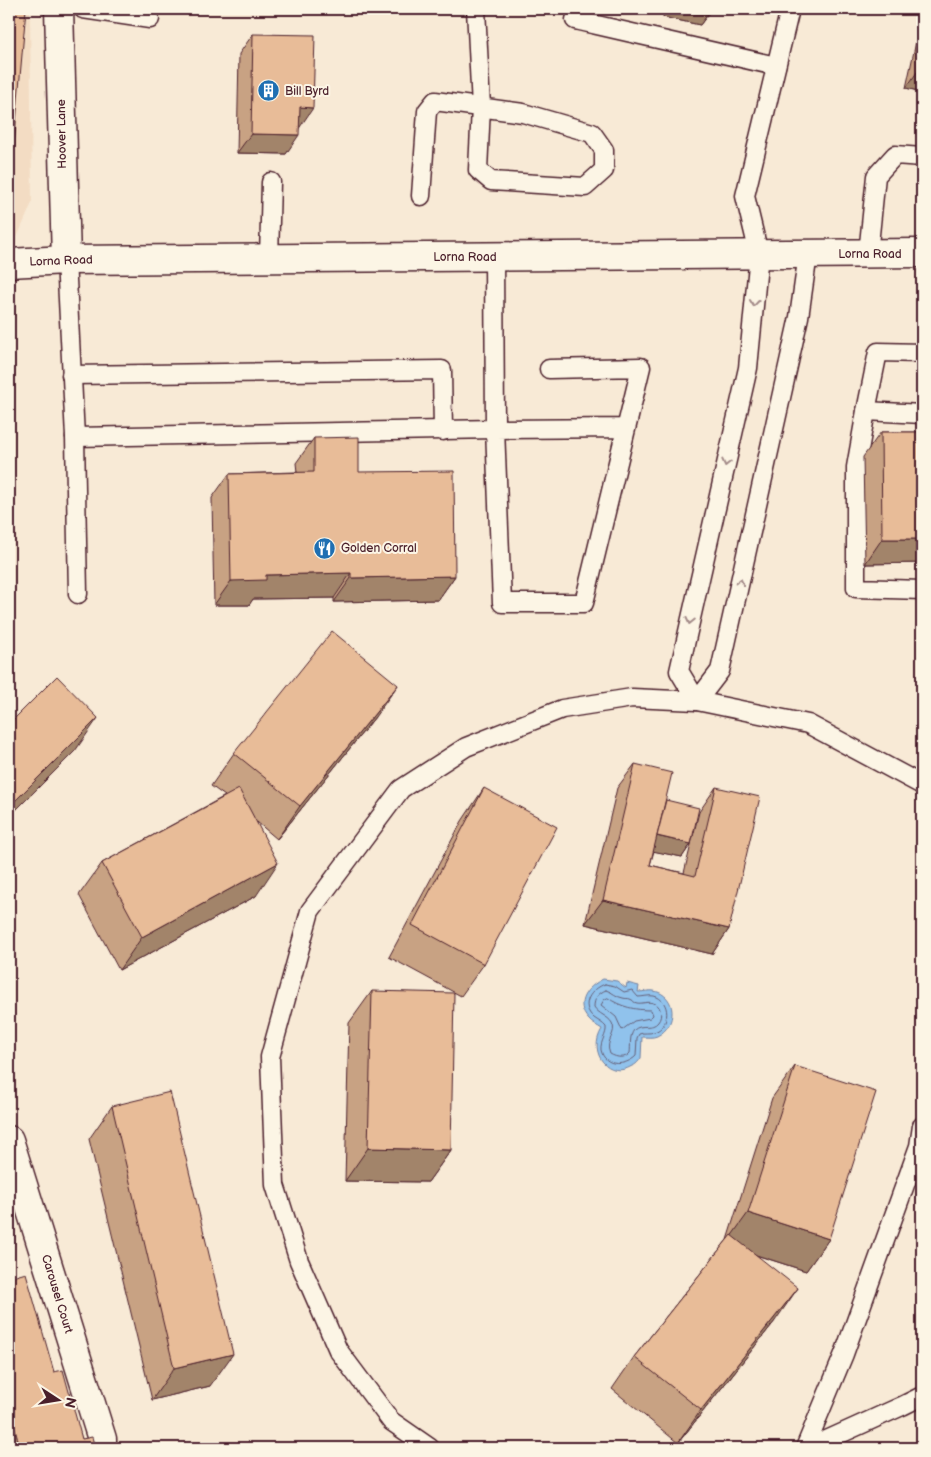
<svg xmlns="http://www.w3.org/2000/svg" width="931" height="1457" viewBox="0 0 931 1457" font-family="'Balsamiq Sans',sans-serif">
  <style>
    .built { fill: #f3dcc3 }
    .water { fill: #90c2ec; stroke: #74819f }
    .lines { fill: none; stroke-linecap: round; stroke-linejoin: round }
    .shore { stroke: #666078; stroke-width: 1 }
    .service-casing { stroke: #4a1f2b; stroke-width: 21 }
    .minor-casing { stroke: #4a1f2b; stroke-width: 31 }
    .tertiary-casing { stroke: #4a1f2b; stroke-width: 31 }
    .service { stroke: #fcf5e5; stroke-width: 18 }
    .minor { stroke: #fcf5e5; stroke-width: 28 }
    .tertiary { stroke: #fcf5e5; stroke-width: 28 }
    .wall { fill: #c8a283; stroke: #4a1f2b }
    .shaded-wall { fill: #a2846a; stroke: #4a1f2b }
    .building { fill: #e8bc98; stroke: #4a1f2b }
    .oneway { stroke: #a38a88 }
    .labels { text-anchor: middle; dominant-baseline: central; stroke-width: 4; stroke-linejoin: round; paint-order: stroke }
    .poi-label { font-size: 12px; fill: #4a1f2b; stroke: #fcf5e5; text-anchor: start }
    .street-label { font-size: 12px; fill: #4a1f2b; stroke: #fcf5e5 }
  </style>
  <rect width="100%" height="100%" fill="#f8ead6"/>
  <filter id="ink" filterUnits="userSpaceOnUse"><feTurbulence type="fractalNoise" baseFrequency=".02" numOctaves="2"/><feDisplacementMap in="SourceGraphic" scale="10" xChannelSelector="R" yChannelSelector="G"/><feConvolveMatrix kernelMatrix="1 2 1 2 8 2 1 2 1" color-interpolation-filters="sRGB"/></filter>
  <g filter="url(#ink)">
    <path class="built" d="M9,9H30L32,203L9,256Z"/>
    <path class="water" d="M603,979L617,981L626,988L627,983L639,986L638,992C643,992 650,990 654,991C677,995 678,1026 657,1036C653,1038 647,1037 642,1037L641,1058C639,1061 636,1065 632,1066C609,1080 587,1053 602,1029C598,1026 592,1024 589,1020C573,1003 587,987 603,979Z"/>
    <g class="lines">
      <g class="shore">
        <path d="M605,984L615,986L624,992L632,990L638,997C643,997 649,995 654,996C671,1000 671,1027 654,1032C649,1034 644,1032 639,1034L637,1038L636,1056C626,1066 605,1068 601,1050C600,1041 607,1035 606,1027C603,1023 598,1021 594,1018C579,1005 591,989 605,984Z"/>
        <path d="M606,990C613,992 616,997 623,998C626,999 628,998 630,999C637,1002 630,1001 637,1003C642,1004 648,1001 653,1003C661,1004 663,1016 658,1022C652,1030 641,1023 634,1030C629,1036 631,1046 630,1053C625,1059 617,1058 610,1054C604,1040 618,1034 612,1023C608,1016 598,1014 594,1007C594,999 598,993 606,990Z"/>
        <path d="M608,998C621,1007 635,1010 651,1010L653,1015L650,1018L634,1021L622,1030L616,1017L601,1005L604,1000Z"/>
      </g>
      <defs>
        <g id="service">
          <path d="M83,9L150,19"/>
          <path d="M578,9L575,20L776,66"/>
          <path d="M790,9L745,196L759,254L748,368L679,671L697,701L720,671L799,317L808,254"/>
          <path d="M421,196L427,111L435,101L523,113L592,133L604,150V170L585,187L491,181L478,170L481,107L476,9"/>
          <path d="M868,254L876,176L895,155L922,157"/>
          <path d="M269,258L271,182"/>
          <path d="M66,260L75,437L495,429L494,256"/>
          <path d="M549,369L641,367L584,603H502L495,429L626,428"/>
          <path d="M71,375L442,370L443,431"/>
          <path d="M866,411L878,352L922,353"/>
          <path d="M922,414L866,411L856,467V588L922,590"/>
          <path d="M75,437L78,594"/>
          <path d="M430,1448L391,1421L338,1350L299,1261L275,1185L270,1057L310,911L401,789L466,747L562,709L632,698L697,701L808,724L922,785"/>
          <path d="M805,1448L844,1354L919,1146L922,1126"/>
          <path d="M809,1448L902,1406L922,1396"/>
        </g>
        <g id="minor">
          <path d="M59,9L66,260"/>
          <path d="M9,1140L102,1439V1448"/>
        </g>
        <path id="tertiary" d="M9,263L66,260L922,253"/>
      </defs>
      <use href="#service" class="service-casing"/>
      <use href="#minor" class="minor-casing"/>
      <use href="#tertiary" class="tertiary-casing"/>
      <use href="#service" class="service"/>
      <use href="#minor" class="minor"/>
      <use href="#tertiary" class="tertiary"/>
    </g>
    <g class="wall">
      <path d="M665,9H712L700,25L663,17Z"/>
      <path d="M922,14V92L906,88Z"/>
      <path d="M253,34L300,127L286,154L237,153L239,54Z"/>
      <path d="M881,432H922V563L865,564L863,457Z"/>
      <path d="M314,438L359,472L455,576L438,600L334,602V598L253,599L249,605H214L212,498L229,474L297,472L296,463Z"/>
      <path d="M375,717L277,839L257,822L256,896L119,970L79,895L102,863L225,796L211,786L234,753Z"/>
      <path d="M635,764L666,800L691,844L682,857L654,851L650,865L684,873L699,812L716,787L729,929L712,954L585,924L617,788Z"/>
      <path d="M484,788V964L461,996L389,957L462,821Z"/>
      <path d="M372,991L451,1150L428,1182L345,1181L349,1023Z"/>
      <path d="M795,1066L829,1239L806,1271L756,1255L775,1321L678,1443L612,1389L634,1357L727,1240L772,1098Z"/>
      <path d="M112,1106L210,1386L152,1400L89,1139Z"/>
      <path d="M9,1278L54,1372L82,1439L95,1448H9Z"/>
    </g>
    <g class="shaded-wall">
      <path d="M669,9H712L700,25L663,17Z"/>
      <path d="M744,9H764L762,13Z"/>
      <path d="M922,65V92L906,88Z"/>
      <path d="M300,107L313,108L300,127H286Z"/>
      <path d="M251,134L299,135L286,154L237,153Z"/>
      <path d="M882,539H922V563L865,564Z"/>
      <path d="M351,573L334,598L253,599L249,605H214L231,581L266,575Z"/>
      <path d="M455,576L438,600L334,602L351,578Z"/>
      <path d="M398,685L375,717L277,839L300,806Z"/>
      <path d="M98,718L75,751L9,817V807Z"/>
      <path d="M656,836L691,844L682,857L647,850Z"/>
      <path d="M278,863L256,896L119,970L142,937Z"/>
      <path d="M603,900L729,929L712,954L585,924Z"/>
      <path d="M368,1148L451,1150L428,1182L345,1181Z"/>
      <path d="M748,1213L829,1239L806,1271L725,1245Z"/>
      <path d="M798,1288L775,1321L678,1443L701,1410Z"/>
      <path d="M233,1354L210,1386L152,1400L174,1368Z"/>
    </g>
    <g class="building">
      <path d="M9,9H26L12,168H9Z"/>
      <path d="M253,34L315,35L313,108L300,107L299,135L251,134Z"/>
      <path d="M881,432H922V539H882Z"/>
      <path d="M359,437V472L454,471L455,576L351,578V573L266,575V580L231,581L229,474L314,472V438Z"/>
      <path d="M332,631L398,685L300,806L234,753Z"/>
      <path d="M57,676L98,718L9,807V724Z"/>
      <path d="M635,764L672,773L650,865L695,876L716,787L760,797L729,929L603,900Z"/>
      <path d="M484,788L557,827L484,964L412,925Z"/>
      <path d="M239,789L278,863L142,937L102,863Z"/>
      <path d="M666,800L699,808L691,844L657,836Z"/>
      <path d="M372,991L454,993L451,1150L368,1148Z"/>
      <path d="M795,1066L876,1092L829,1239L748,1213Z"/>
      <path d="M170,1092L233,1354L174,1368L112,1106Z"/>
      <path d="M731,1235L798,1288L701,1410L634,1357Z"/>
      <path d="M26,1273L54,1372L63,1370L82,1439L92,1437L95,1448H20L9,1407V1278Z"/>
    </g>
    <defs><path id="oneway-chevron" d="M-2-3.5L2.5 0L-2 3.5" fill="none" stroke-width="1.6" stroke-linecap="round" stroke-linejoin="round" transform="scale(1.25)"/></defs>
    <g class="oneway">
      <use href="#oneway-chevron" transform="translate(754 303) rotate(96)"/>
      <use href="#oneway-chevron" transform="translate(726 463) rotate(103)"/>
      <use href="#oneway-chevron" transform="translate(740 582) rotate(-77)"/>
      <use href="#oneway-chevron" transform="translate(690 621) rotate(103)"/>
    </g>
  </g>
  <defs>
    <symbol id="building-disc" viewBox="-11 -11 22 22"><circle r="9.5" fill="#1f6fb2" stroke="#fcf5e5"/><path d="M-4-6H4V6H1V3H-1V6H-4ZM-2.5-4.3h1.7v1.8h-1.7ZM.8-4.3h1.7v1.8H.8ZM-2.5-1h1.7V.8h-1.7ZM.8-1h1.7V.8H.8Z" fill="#fff"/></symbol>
    <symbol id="restaurant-disc" viewBox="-11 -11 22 22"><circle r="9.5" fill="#1f6fb2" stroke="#fcf5e5"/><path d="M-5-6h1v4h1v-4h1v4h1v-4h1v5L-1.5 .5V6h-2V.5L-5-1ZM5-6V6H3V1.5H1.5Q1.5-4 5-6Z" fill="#fff"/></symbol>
  </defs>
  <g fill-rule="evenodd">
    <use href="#building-disc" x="256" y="78" width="25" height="25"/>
    <use href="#restaurant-disc" x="312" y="536" width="25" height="25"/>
  </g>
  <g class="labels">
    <g class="poi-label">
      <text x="285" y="91">Bill Byrd</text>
      <text x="341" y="548">Golden Corral</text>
    </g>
    <g class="street-label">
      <text transform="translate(62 134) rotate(-91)">Hoover Lane</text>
      <text x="870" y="254">Lorna Road</text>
      <text x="465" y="257">Lorna Road</text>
      <text transform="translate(61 261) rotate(-2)">Lorna Road</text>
      <text transform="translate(57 1294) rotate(73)">Carousel Court</text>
    </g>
  </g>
  <rect width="931" height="1457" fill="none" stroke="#fcf5e5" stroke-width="30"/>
  <rect x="15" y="15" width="901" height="1427" fill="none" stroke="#4a1f2b" stroke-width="2" filter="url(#ink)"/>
  <g transform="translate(58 1400) rotate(102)" stroke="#fcf5e5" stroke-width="4" paint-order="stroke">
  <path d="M0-4L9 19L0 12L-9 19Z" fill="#4a1f2b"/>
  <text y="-8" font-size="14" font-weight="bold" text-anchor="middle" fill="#4a1f2b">N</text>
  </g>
</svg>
